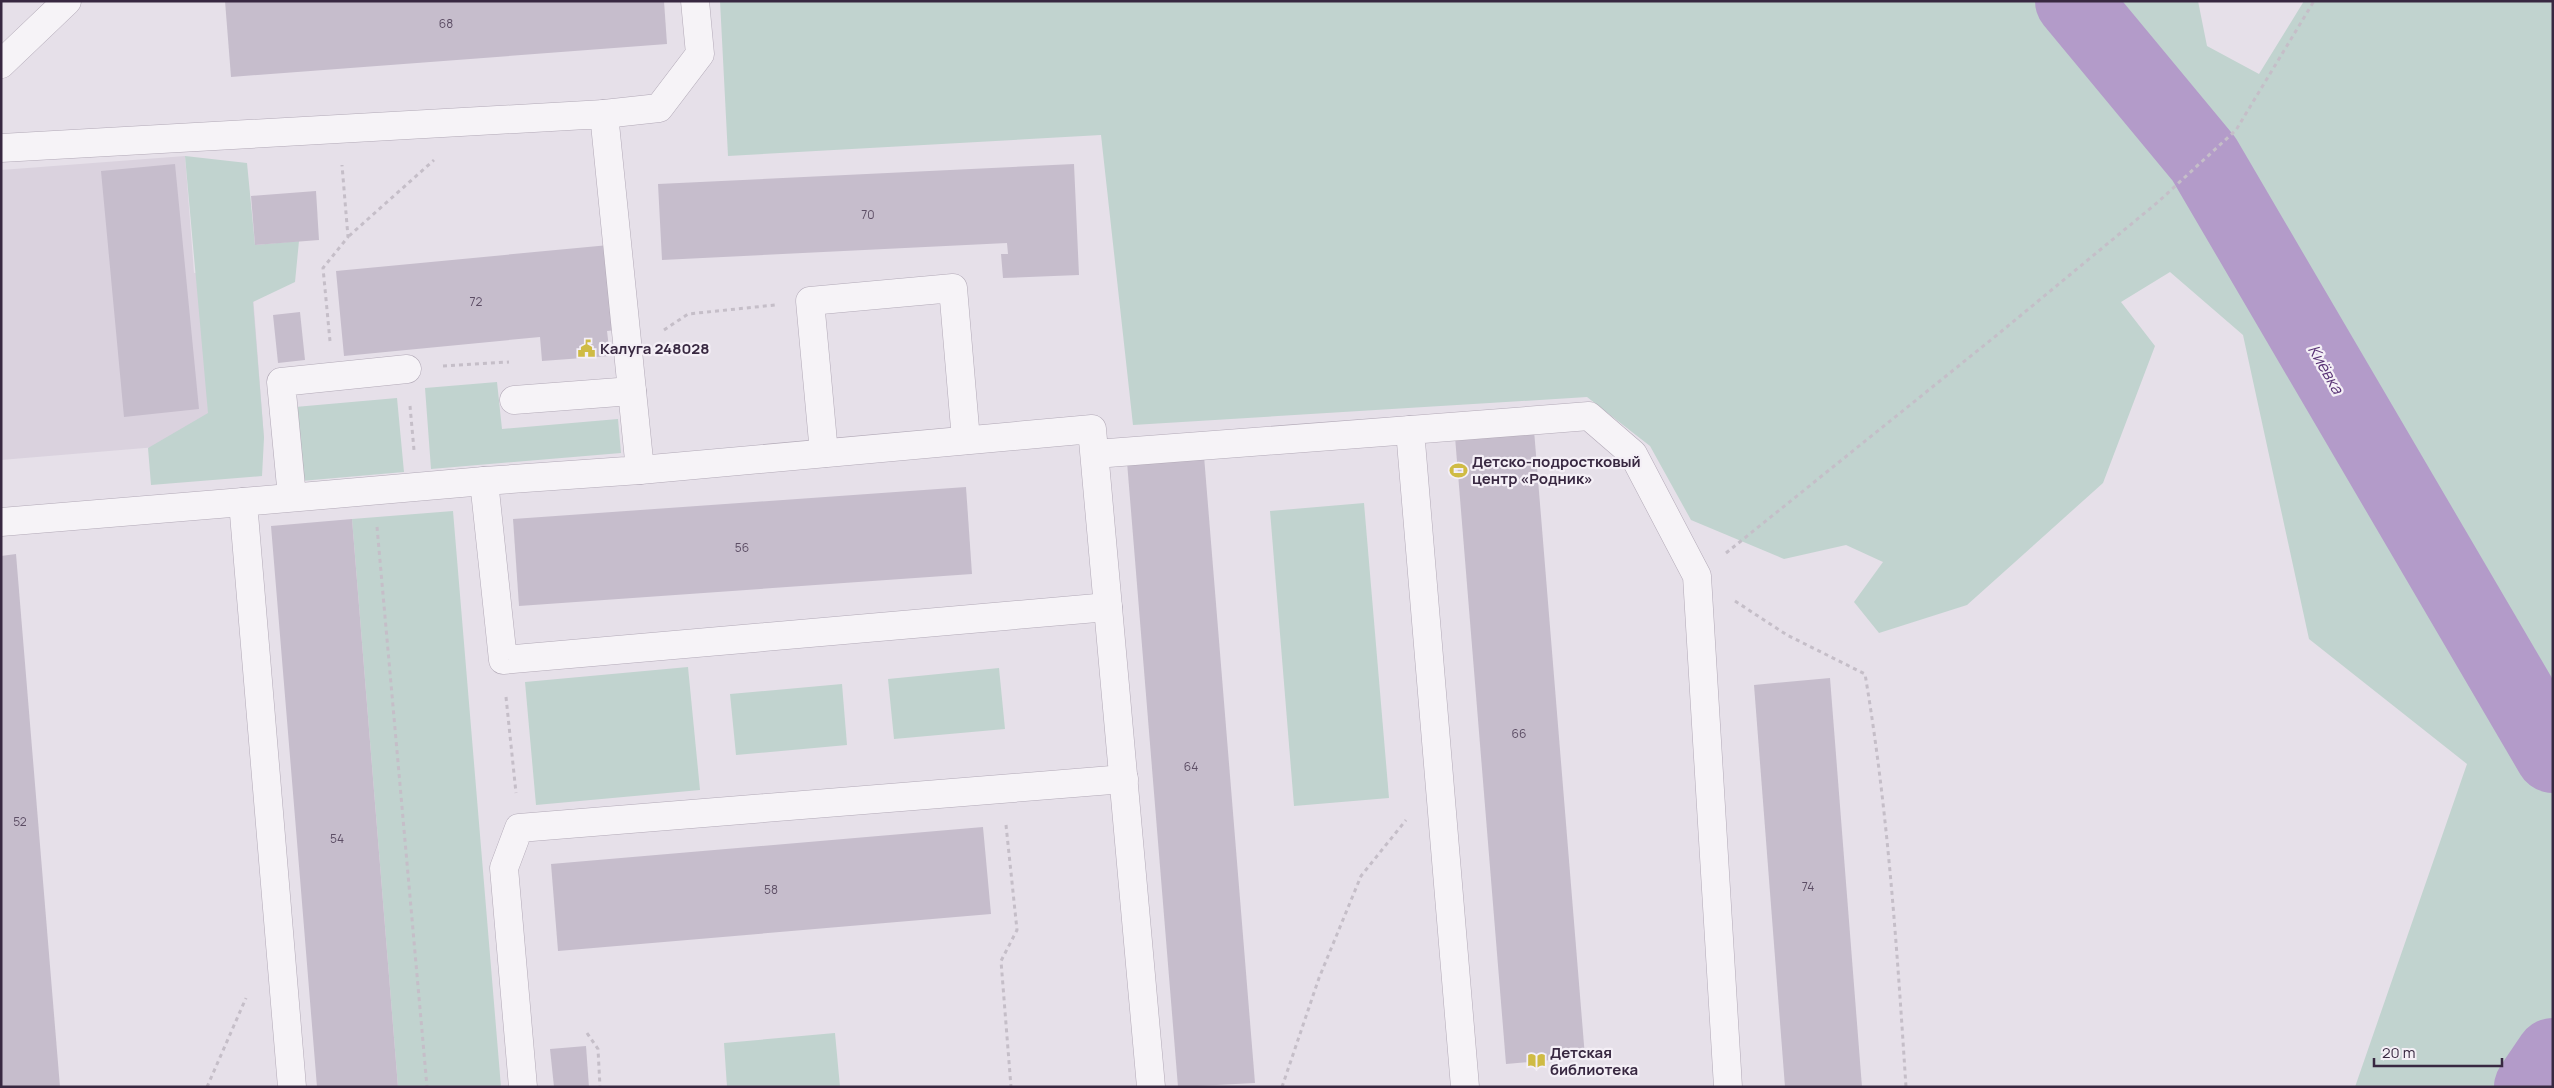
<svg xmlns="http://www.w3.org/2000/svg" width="2554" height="1088" viewBox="0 0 2554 1088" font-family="Manrope,sans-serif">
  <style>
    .built { fill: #dad2de }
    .green { fill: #c1d3cf }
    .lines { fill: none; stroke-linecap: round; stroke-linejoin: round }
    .river { stroke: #b39bc9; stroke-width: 76 }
    .building { fill: #c6bdcc }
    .minor-casing { stroke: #b2a9b7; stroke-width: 29 }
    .path { stroke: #c5bec8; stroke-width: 3; stroke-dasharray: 4 4; stroke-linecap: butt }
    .minor { stroke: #f6f3f7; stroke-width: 28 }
    .labels { text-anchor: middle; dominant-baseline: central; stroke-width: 4.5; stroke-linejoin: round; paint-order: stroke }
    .number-label { font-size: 12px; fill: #5c4d64 }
    .poi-label { font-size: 15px; font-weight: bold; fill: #382841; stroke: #f4eff6; text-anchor: start }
    .water-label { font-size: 16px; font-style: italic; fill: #583275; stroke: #f4eff6 }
  </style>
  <rect width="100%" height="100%" fill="#e6e0e9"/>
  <path class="built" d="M185,156L194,273L251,269L264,438L1,460V170Z"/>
  <g class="green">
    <path d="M720,1H2198L2207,46L2259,74L2304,1H2553V1087H2355L2467,764L2309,639L2243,335L2170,272L2121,302L2155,346L2103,483L1967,605L1879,633L1854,602L1883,562L1846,545L1784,559L1691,520L1650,446L1587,397L1133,425L1101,135L728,156Z"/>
    <path d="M185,156L247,163L255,245L299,241L295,282L253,302L264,438L262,476L151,485L148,448L208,413Z"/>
    <path d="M497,382L502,429L618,419L621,453L431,469L425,388Z"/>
    <path d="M397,398L404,472L301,481L295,407Z"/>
    <path d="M1364,503L1389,798L1294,806L1270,511Z"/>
    <path d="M453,511L501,1087H398L352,519Z"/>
    <path d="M688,667L700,790L536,805L525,682Z"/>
    <path d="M999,668L1005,729L894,739L888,679Z"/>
    <path d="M842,684L847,745L736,755L730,694Z"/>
    <path d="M835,1033L840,1087H727L724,1043Z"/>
  </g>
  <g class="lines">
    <g class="river">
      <path d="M2073,1L2204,159L2553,755"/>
      <path d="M2532,1087L2553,1056"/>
    </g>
  </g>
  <g class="building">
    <path d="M225,1H664L667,44L231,77Z"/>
    <path d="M175,164L199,409L124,417L101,171Z"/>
    <path d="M1074,164L1079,275L1003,278L1001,254H1008L1007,243L662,260L658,184Z"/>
    <path d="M316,191L319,240L255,245L251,196Z"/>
    <path d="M609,245L616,330L607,331L610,356L542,361L540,337L344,356L336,271Z"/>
    <path d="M300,312L305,360L278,363L273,315Z"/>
    <path d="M1534,430L1585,1057L1506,1064L1455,437Z"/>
    <path d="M1204,456L1255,1083L1178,1087L1127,462Z"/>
    <path d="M966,487L972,574L519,606L513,519Z"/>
    <path d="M352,519L398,1087H317L300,878L271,526Z"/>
    <path d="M16,554L60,1087H1V556Z"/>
    <path d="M1830,678L1862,1087H1785L1754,685Z"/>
    <path d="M983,827L991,914L558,951L551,864Z"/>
    <path d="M586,1046L589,1087H554L550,1049Z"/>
  </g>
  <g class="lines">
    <defs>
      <g id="minor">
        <path d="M1,64L67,1"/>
        <path d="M604,114L659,108L700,54L695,1"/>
        <path d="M1,148L604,114L640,470L484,481"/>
        <path d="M514,400L632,391"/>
        <path d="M824,453L810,301L953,288L966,440"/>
        <path d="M1095,454L1410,430"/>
        <path d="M640,470L1092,429L1151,1087"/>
        <path d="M292,497L281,382L407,369"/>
        <path d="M1,522L243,502"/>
        <path d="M292,1087L243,502L484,481L503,660L1108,607"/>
        <path d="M523,1087L504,868L519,828L1124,779"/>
        <path d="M1465,1087L1410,430L1589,416L1633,454L1697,576L1728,1087"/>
      </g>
    </defs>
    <use href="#minor" class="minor-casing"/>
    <g class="path">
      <path d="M349,236L434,160"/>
      <path d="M664,330L688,314L775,305"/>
      <path d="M330,341L323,268L348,237L342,165"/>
      <path d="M443,366L509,362"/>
      <path d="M410,406L414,450"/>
      <path d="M377,527L427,1087"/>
      <path d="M1726,553L1997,335L2158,202L2236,130L2314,1"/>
      <path d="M1735,601L1787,635L1865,674C1888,810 1897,949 1906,1087"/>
      <path d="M506,697L516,793"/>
      <path d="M1006,825L1017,930L1001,961L1011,1087"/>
      <path d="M587,1033L598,1049L600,1087"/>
      <path d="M207,1087L246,998"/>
      <path d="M1282,1087L1319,978L1361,876L1406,820"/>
    </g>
    <use href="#minor" class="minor"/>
  </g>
  <defs>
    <symbol id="civic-bare" viewBox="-9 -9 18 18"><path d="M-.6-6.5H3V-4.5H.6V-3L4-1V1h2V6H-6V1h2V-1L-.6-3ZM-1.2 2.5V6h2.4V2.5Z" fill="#cfbb44" stroke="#f4eff6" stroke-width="2.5" paint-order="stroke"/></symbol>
    <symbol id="stadium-bare" viewBox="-9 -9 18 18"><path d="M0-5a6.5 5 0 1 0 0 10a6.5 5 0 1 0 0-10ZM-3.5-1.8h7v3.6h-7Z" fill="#cfbb44" stroke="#f4eff6" stroke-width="2.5" paint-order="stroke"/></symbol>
    <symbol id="library-bare" viewBox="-9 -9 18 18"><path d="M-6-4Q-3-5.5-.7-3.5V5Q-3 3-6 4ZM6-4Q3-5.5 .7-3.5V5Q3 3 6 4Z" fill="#cfbb44" stroke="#f4eff6" stroke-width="2.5" paint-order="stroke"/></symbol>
  </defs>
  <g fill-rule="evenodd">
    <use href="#civic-bare" x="574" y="336" width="25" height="25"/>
    <use href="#stadium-bare" x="1446" y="458" width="25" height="25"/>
    <use href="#library-bare" x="1524" y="1048" width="25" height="25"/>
  </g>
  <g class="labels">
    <g class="number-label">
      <text x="446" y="23">68</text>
      <text x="868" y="214">70</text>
      <text x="476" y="301">72</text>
      <text x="742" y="547">56</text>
      <text x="1519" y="733">66</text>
      <text x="1191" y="766">64</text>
      <text x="20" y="821">52</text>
      <text x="337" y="838">54</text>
      <text x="1808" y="886">74</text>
      <text x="771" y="889">58</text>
    </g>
    <g class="poi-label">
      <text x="600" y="348">Калуга 248028</text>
      <text x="1472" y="461">Детско-подростковый<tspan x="1472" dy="17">центр «Родник»</tspan></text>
      <text x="1550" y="1052">Детская<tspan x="1550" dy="17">библиотека</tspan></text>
    </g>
    <g class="water-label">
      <text transform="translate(2326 369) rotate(60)">Киёвка</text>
    </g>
  </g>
  <rect width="2554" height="1088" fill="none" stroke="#382841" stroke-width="5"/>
  <path d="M2374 1058v8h128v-8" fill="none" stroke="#382841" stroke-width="2.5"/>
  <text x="2382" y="1058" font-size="15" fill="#382841" stroke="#f4eff6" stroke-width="4" paint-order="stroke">20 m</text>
</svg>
